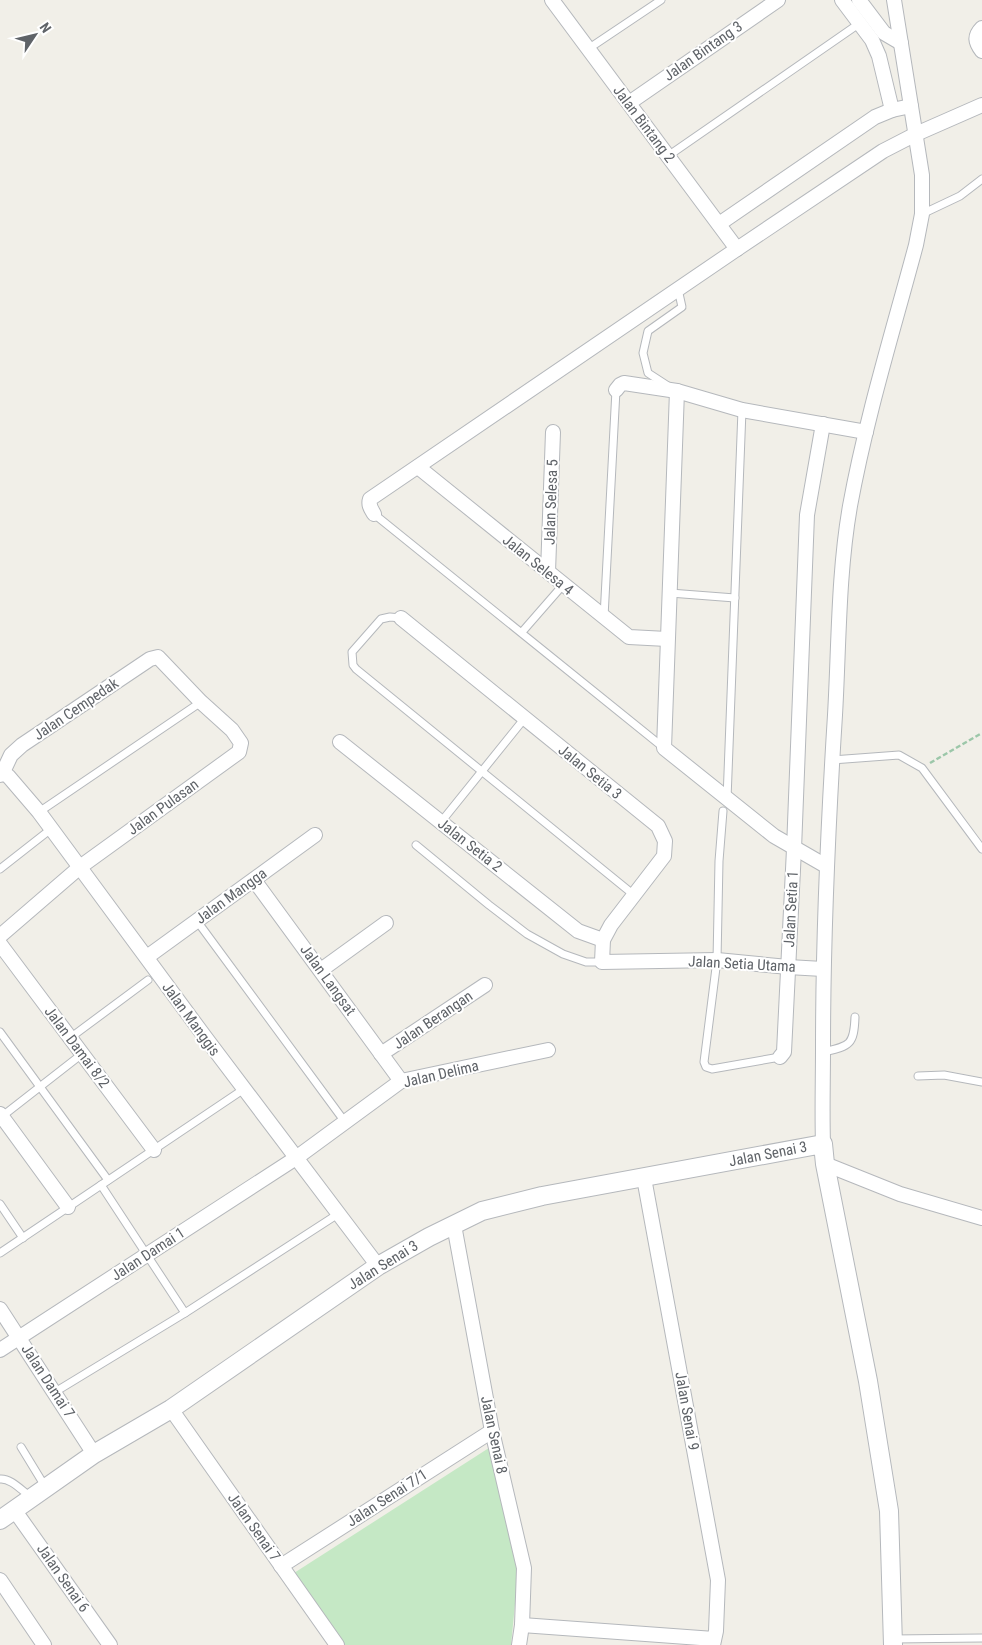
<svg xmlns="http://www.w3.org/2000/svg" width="982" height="1645" viewBox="0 0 982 1645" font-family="'Roboto Condensed',sans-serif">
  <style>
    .green { fill: #c5e8c5 }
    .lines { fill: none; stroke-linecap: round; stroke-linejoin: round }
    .service-casing { stroke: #b5b8bc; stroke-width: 9 }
    .minor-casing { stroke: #b5b8bc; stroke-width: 16 }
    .tertiary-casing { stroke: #b5b8bc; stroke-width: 20 }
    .path { stroke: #9cc7a9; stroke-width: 2.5; stroke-dasharray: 5 2.5; stroke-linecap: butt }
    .service { stroke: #fff; stroke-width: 7 }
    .minor { stroke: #fff; stroke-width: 14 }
    .tertiary { stroke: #fff; stroke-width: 18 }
    .labels { text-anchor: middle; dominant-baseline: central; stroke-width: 4; stroke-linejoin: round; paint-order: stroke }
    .street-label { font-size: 15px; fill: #5f6368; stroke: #fff }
  </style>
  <rect width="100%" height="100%" fill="#f1efe8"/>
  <path class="green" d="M492,1446L518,1573L511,1645H345L294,1573Z"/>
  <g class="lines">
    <defs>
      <g id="service">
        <path d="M588,49L661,0"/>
        <path d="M668,156L860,23"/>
        <path d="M922,214L960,196L982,179"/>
        <path d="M668,386L648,373L643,353L648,331L682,307L678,289"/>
        <path d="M374,514L664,748"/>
        <path d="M670,593L735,598"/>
        <path d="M604,617L616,390"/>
        <path d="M401,618L390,617L381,619L352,652L353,665L356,669L634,895"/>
        <path d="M522,632L563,585"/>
        <path d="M832,760L899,755L922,768L982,849"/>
        <path d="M727,799L742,410"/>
        <path d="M723,811L719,861L717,960L704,1062L706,1067L712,1069L780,1057"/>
        <path d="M39,812L201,702"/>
        <path d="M441,822L524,719"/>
        <path d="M416,845L489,905L527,934L563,954L586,962H602"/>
        <path d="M0,869L51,829"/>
        <path d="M197,921L345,1122"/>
        <path d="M0,1032L108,1180"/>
        <path d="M70,1038L148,980"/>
        <path d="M823,1052C849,1046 854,1046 855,1017"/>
        <path d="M918,1076L944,1075L982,1082"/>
        <path d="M0,1118L82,1054"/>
        <path d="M101,1185L185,1313"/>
        <path d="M0,1204L23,1238"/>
        <path d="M0,1253L244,1089"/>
        <path d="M55,1392L185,1313L338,1214"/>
        <path d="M21,1447L46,1488"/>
        <path d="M0,1479C11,1478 22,1491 31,1497"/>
        <path d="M893,1639L982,1638"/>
      </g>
      <g id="minor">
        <path d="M552,0L737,249"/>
        <path d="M842,0L872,40L879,56L892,110"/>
        <path d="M859,0L884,33L901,43"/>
        <path d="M982,28C974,36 975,42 982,51"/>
        <path d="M629,103L778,0"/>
        <path d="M719,224L875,117L892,110L911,106"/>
        <path d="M616,390L620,385L624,383L677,391L742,410L866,432"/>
        <path d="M677,391L664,748L774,836L826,866"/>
        <path d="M418,467L629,637L667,639"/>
        <path d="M374,514C371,509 368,505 370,499L737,249L883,151L916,134L982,105"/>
        <path d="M548,572L553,432"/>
        <path d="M401,618L658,826L665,841L664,856L611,925L603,940L602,962L717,960L788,967L823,969"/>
        <path d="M340,742L578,931L603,940"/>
        <path d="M3,772L9,777L39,812L205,1037L378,1266"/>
        <path d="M0,775L3,772L11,755L22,745L150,659L158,657L201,702L232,730L241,743L239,752L80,867L0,936"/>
        <path d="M254,880L401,1081"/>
        <path d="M0,944L154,1150"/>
        <path d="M147,957L315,835"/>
        <path d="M321,970L386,923"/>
        <path d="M381,1054L485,985"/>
        <path d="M780,1057L784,1052L794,849L807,515L823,424"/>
        <path d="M0,1114L68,1207"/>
        <path d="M823,1144C822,1112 823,1081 823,1048C823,937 828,826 835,715C839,646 838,575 850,506C866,418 893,331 916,245L922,214V175L894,0"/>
        <path d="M825,1164L900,1194L982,1218"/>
        <path d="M644,1178L718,1580L716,1631L713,1645"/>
        <path d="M454,1225L492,1431L524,1568L522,1625L519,1645"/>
        <path d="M0,1309L94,1454"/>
        <path d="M0,1350L296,1158L401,1081L548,1050"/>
        <path d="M171,1409L337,1645"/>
        <path d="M15,1511L110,1645"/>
        <path d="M281,1566L492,1431"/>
        <path d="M0,1580L44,1645"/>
        <path d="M522,1625L714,1639"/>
      </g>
      <path id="tertiary" d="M0,1520L94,1454L171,1409L378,1266L429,1237L482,1211L542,1196L823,1144L825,1164L868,1381L889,1511L893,1645"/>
    </defs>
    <use href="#service" class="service-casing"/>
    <use href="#minor" class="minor-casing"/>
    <use href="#tertiary" class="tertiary-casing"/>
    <path class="path" d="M930,763L982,733"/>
    <use href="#service" class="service"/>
    <use href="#minor" class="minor"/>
    <use href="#tertiary" class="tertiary"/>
  </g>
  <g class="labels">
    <g class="street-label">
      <text transform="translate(703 51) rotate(-35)">Jalan Bintang 3</text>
      <text transform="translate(644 124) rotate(53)">Jalan Bintang 2</text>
      <text transform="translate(551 502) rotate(-88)">Jalan Selesa 5</text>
      <text transform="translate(538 565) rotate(39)">Jalan Selesa 4</text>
      <text transform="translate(76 709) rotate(-34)">Jalan Cempedak</text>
      <text transform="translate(590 772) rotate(39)">Jalan Setia 3</text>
      <text transform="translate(163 807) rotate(-36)">Jalan Pulasan</text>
      <text transform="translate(470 845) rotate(38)">Jalan Setia 2</text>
      <text transform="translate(231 896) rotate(-36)">Jalan Mangga</text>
      <text transform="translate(791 909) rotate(-87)">Jalan Setia 1</text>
      <text transform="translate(742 964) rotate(3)">Jalan Setia Utama</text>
      <text transform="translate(328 980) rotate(54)">Jalan Langsat</text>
      <text transform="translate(191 1019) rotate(54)">Jalan Manggis</text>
      <text transform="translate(433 1020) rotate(-34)">Jalan Berangan</text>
      <text transform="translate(77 1047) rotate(53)">Jalan Damai 8/2</text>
      <text transform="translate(441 1074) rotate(-13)">Jalan Delima</text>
      <text transform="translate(768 1154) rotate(-11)">Jalan Senai 3</text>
      <text transform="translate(148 1254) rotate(-33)">Jalan Damai 1</text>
      <text transform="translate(383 1265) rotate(-32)">Jalan Senai 3</text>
      <text transform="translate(48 1381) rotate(57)">Jalan Damai 7</text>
      <text transform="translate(687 1411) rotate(80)">Jalan Senai 9</text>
      <text transform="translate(494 1435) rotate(78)">Jalan Senai 8</text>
      <text transform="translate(387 1498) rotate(-33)">Jalan Senai 7/1</text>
      <text transform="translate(254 1527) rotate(55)">Jalan Senai 7</text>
      <text transform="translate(63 1578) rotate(55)">Jalan Senai 6</text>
    </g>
  </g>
  <g transform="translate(35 35) rotate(55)" stroke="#ffffff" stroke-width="4" paint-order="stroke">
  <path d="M0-4L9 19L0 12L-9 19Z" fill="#5f6368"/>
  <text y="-8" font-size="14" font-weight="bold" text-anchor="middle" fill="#5f6368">N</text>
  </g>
</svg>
